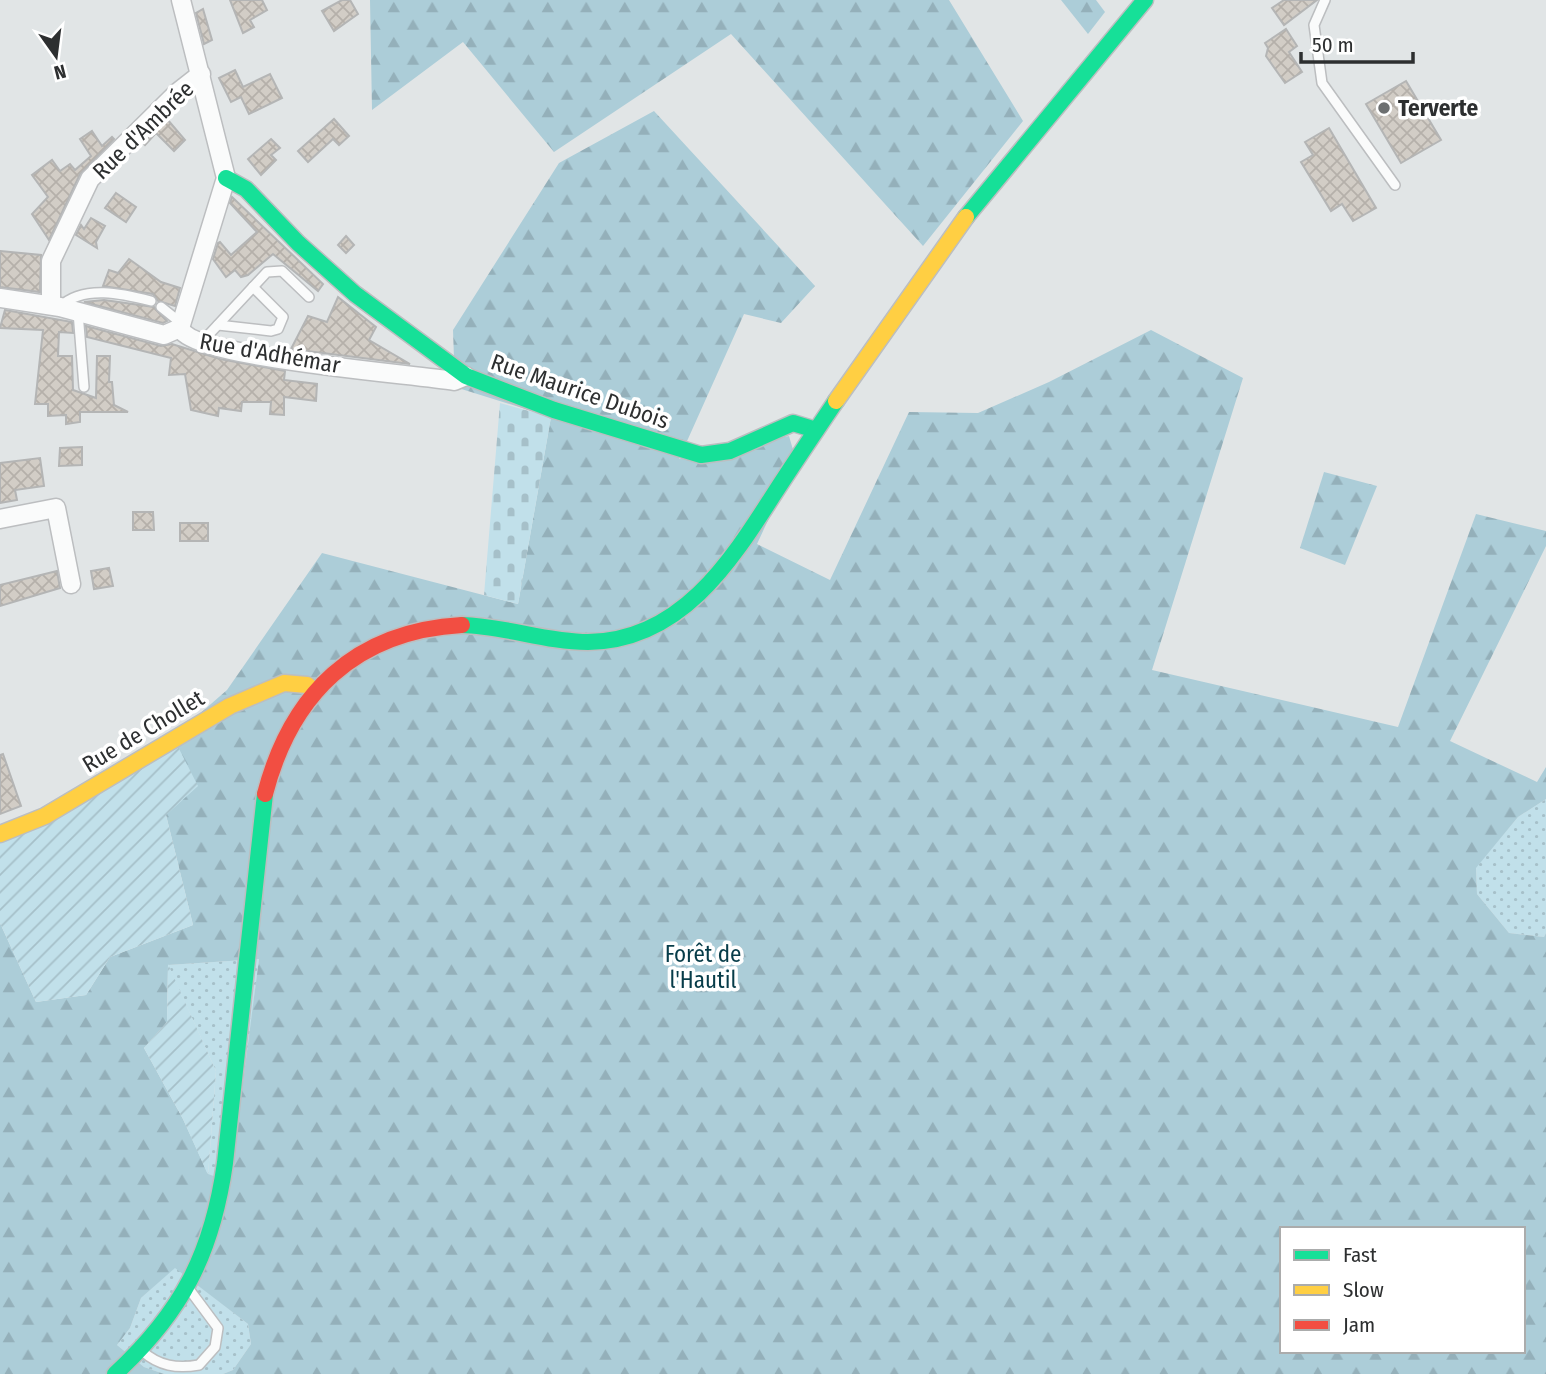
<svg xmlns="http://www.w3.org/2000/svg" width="1546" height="1374" viewBox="0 0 1546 1374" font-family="'Fira Sans Condensed',sans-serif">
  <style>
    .grass { fill: url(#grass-dots) }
    .forest { fill: url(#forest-firs); fill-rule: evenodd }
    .cemetery { fill: url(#cemetery-stones) }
    .garden { fill: url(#garden-furrows) }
    .building { fill: url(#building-cross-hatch); stroke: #b4b5b5; stroke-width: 2 }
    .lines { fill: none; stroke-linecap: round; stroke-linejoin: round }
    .lane-casing { stroke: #bcbec0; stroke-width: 12 }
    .street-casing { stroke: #bcbec0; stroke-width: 21 }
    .fast-casing { stroke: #bcbec0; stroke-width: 19 }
    .slow-casing { stroke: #bcbec0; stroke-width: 19 }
    .jam-casing { stroke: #bcbec0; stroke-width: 19 }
    .lane { stroke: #fafbfb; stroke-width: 9 }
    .street { stroke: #fafbfb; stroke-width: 18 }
    .fast { stroke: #16e098; stroke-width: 16 }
    .slow { stroke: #ffcf43; stroke-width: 16 }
    .jam { stroke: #f24e42; stroke-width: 16 }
    .poi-dot { fill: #6c6f70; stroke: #fff; stroke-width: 2.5 }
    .labels { text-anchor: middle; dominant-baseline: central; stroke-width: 7; stroke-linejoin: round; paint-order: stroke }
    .poi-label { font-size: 23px; font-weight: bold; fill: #2d2f30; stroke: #fff; text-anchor: start }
    .street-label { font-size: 23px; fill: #2d2f30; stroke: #fff }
    .park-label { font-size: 23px; fill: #073c49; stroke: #fff }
  </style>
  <defs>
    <pattern id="grass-dots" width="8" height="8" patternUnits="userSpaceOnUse" patternTransform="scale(1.75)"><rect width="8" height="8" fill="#c1e0ea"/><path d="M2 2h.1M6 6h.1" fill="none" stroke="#a6c0c9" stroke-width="1.8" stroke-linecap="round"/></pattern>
    <pattern id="forest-firs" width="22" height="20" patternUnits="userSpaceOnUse" patternTransform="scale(1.75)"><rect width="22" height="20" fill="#accdd8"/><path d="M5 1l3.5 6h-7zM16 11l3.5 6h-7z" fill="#94b0ba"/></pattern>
    <pattern id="cemetery-stones" width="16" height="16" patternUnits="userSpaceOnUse" patternTransform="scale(1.75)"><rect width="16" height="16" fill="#c1e0ea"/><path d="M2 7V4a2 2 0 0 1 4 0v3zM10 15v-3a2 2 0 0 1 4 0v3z" fill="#a6c0c9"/></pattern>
    <pattern id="garden-furrows" width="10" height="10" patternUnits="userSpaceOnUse" patternTransform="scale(1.75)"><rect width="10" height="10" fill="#c1e0ea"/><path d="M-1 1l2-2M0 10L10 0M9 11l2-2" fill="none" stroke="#a6c0c9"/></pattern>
    <pattern id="building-cross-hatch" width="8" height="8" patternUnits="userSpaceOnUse" patternTransform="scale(1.75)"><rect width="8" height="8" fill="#d2cdc6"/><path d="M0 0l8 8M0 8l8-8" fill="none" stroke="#b5b0aa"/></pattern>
  </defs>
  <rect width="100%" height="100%" fill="#e1e5e6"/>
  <g class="grass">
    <path d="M1546,799V933L1544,937L1509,933L1477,894L1476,867L1518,817Z"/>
    <path d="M259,959L231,1183L208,1175L216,1071L168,965Z"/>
    <path d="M175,1267L248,1324L251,1344L233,1370L223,1374H164L144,1367L117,1345L130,1328L141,1298Z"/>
  </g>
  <g class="forest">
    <path d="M370,0H949L1023,121L923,246L731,34L554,152L463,42L372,110Z"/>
    <path d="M1061,0H1096L1105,12L1088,34Z"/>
    <path d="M654,111L815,286L781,323L744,314L679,459L789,436L796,460L757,544L830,580L909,412L978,413L1049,382L1151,330L1243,378L1152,670L1398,727L1476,514L1546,531V546L1450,741L1537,782L1546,767V799L1518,817L1476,868L1477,894L1509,933L1544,937L1546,933V1374H223L233,1370L251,1344L248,1324L175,1268L141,1298L130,1328L117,1345L144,1367L164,1374H0V923L36,1002L86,995L110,957L193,925L166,815L173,737L227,690L322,553L518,604L551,417L455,387L453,330L559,163ZM259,959L230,1182L208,1174L183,1119L144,1048L167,1022L168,965ZM1282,1229H1523V1351H1282Z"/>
    <path d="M1324,472L1377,486L1345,565L1300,548Z"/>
  </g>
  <path class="cemetery" d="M500,403L551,417L518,604L484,595Z"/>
  <g class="garden">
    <path d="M173,737L198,786L166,815L193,925L110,957L86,995L36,1002L0,923V839Z"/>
    <path d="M168,964L216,1071L208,1175L183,1119L144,1048L167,1022Z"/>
  </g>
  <g class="building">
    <path d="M230,0H262L267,10L250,20L254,27L243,33Z"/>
    <path d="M342,0H350L358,14L334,31L322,11Z"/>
    <path d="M1284,0H1317L1284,25L1272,8Z"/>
    <path d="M203,9L212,40L204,44L196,13Z"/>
    <path d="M1286,29L1297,46L1289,52L1302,72L1285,83L1266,56L1268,48L1265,43Z"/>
    <path d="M235,70L243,87L270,74L282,98L249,114L241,97L231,102L219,78Z"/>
    <path d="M1406,81L1441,140L1401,163L1366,104Z"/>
    <path d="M167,119L185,140L174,151L156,133L145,145L143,143Z"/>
    <path d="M334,119L349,136L339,145L333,139L308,162L298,151Z"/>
    <path d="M1329,128L1376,208L1353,221L1342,204L1331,211L1301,162L1313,155L1305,142Z"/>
    <path d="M92,131L102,146L112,137L114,139L80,174L49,240L32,214L48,197L32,175L52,160L60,171L70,164L75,170L91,156L80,139Z"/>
    <path d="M271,139L280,148L271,155L276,160L261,175L248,159Z"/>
    <path d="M116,193L136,207L126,222L105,208Z"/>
    <path d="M232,197L323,284L318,291L273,254L248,275L241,277L235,270L226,277L213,259L218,243L220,242L231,255L257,232L230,203Z"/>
    <path d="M91,218L105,226L96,242L97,248L76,235L81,225L84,229Z"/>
    <path d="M346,236L354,245L346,253L338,245Z"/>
    <path d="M0,251L41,255L40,292L0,287Z"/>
    <path d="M129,259L161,282L180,288L175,306L158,301L153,294L103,286L109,270L118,273Z"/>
    <path d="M338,297L376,327L369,340L410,364L291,349L308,316L327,322Z"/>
    <path d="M104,300L154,307L167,321L163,323L84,302Z"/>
    <path d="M5,310L72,322L73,333L59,332L58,356H72L73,390L96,398L97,356H110L109,382H112L114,405L128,412H80V422L66,424V415L48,416V404H35L43,330L0,328Z"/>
    <path d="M86,326L161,346L172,344L220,359L285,371L284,380L317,384L316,401L284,397V415L270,414L271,402H242L241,411L219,408L218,416L191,410L185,374L169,375L171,358L87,337Z"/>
    <path d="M82,447V465L59,466L60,448Z"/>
    <path d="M40,458L44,486L15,490L17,500L0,503V463Z"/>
    <path d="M133,512H153L154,530H133Z"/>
    <rect x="180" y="523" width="28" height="18"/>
    <path d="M109,568L113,586L94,589L91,571Z"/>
    <path d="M57,571L60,588L0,606V585Z"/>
    <path d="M3,754L21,806L0,814V755Z"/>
  </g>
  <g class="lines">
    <defs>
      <g id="lane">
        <path d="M1325,0L1314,25L1322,83L1395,185"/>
        <path d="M60,307C83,284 124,294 151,301"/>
        <path d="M161,307L181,323"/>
        <path d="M78,312L84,387"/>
        <path d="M218,325L271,331L278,329L283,317L253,287"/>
        <path d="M201,343L267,272L282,271L309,297"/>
        <path d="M142,1351C159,1366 177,1369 199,1365L215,1347L218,1328L189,1289"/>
      </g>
      <g id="street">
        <path d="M0,298L60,307L164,335L180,328C192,358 414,374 454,381L466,376"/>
        <path d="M51,305V261L90,179L178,92L201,74"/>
        <path d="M180,328L226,178L181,0"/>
        <path d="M0,519L56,508L71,584"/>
      </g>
      <g id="fast">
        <path d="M226,178L246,189L298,243L355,294L466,376L554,410L701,455L730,451L793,423L816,430"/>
        <path d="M966,217L1145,0"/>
        <path d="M462,625C505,626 546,642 588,642C680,641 730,563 774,494C794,463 815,432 836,401"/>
        <path d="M115,1374C182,1312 212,1254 225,1163L265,794"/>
      </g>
      <g id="slow">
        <path d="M836,401L966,217"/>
        <path d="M0,834L45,816L230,706L284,683L307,685L313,690"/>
      </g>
      <path id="jam" d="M265,794C291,694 355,631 462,625"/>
    </defs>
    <use href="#lane" class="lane-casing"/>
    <use href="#street" class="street-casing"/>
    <use href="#fast" class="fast-casing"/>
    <use href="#slow" class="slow-casing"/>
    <use href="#jam" class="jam-casing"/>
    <use href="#lane" class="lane"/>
    <use href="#street" class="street"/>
    <use href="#fast" class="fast"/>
    <use href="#slow" class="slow"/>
    <use href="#jam" class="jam"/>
  </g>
  <circle class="poi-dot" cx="1384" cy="108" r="7"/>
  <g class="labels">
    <g class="poi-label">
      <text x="1398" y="108">Terverte</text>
    </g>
    <g class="street-label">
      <text transform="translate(143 130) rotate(-44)">Rue d'Ambrée</text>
      <text transform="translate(270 353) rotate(10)">Rue d'Adhémar</text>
      <text transform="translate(580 391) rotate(19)">Rue Maurice Dubois</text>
      <text transform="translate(143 731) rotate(-31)">Rue de Chollet</text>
    </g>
    <g class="park-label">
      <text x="703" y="954">Forêt de<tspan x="703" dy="26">l'Hautil</tspan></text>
    </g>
  </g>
  <rect x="1280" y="1227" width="245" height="126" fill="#ffffff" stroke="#abacac" stroke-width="2"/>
  <rect x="1294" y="1250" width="35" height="10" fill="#16e098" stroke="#abacac" stroke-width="2"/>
  <text x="1343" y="1262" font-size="21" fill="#2d2f30">Fast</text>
  <rect x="1294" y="1285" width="35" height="10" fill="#ffcf43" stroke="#abacac" stroke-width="2"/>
  <text x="1343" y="1297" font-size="21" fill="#2d2f30">Slow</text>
  <rect x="1294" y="1320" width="35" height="10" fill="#f24e42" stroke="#abacac" stroke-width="2"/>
  <text x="1343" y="1332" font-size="21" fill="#2d2f30">Jam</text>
  <g transform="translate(56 56) rotate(166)" stroke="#ffffff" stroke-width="5" paint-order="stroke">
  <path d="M0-5L12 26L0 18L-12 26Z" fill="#2d2f30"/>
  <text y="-10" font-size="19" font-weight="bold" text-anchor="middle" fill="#2d2f30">N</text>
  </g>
  <path d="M1301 52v10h112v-10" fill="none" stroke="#2d2f30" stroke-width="3.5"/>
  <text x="1312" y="52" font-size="21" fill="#2d2f30" stroke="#ffffff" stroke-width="5" paint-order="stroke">50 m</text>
</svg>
